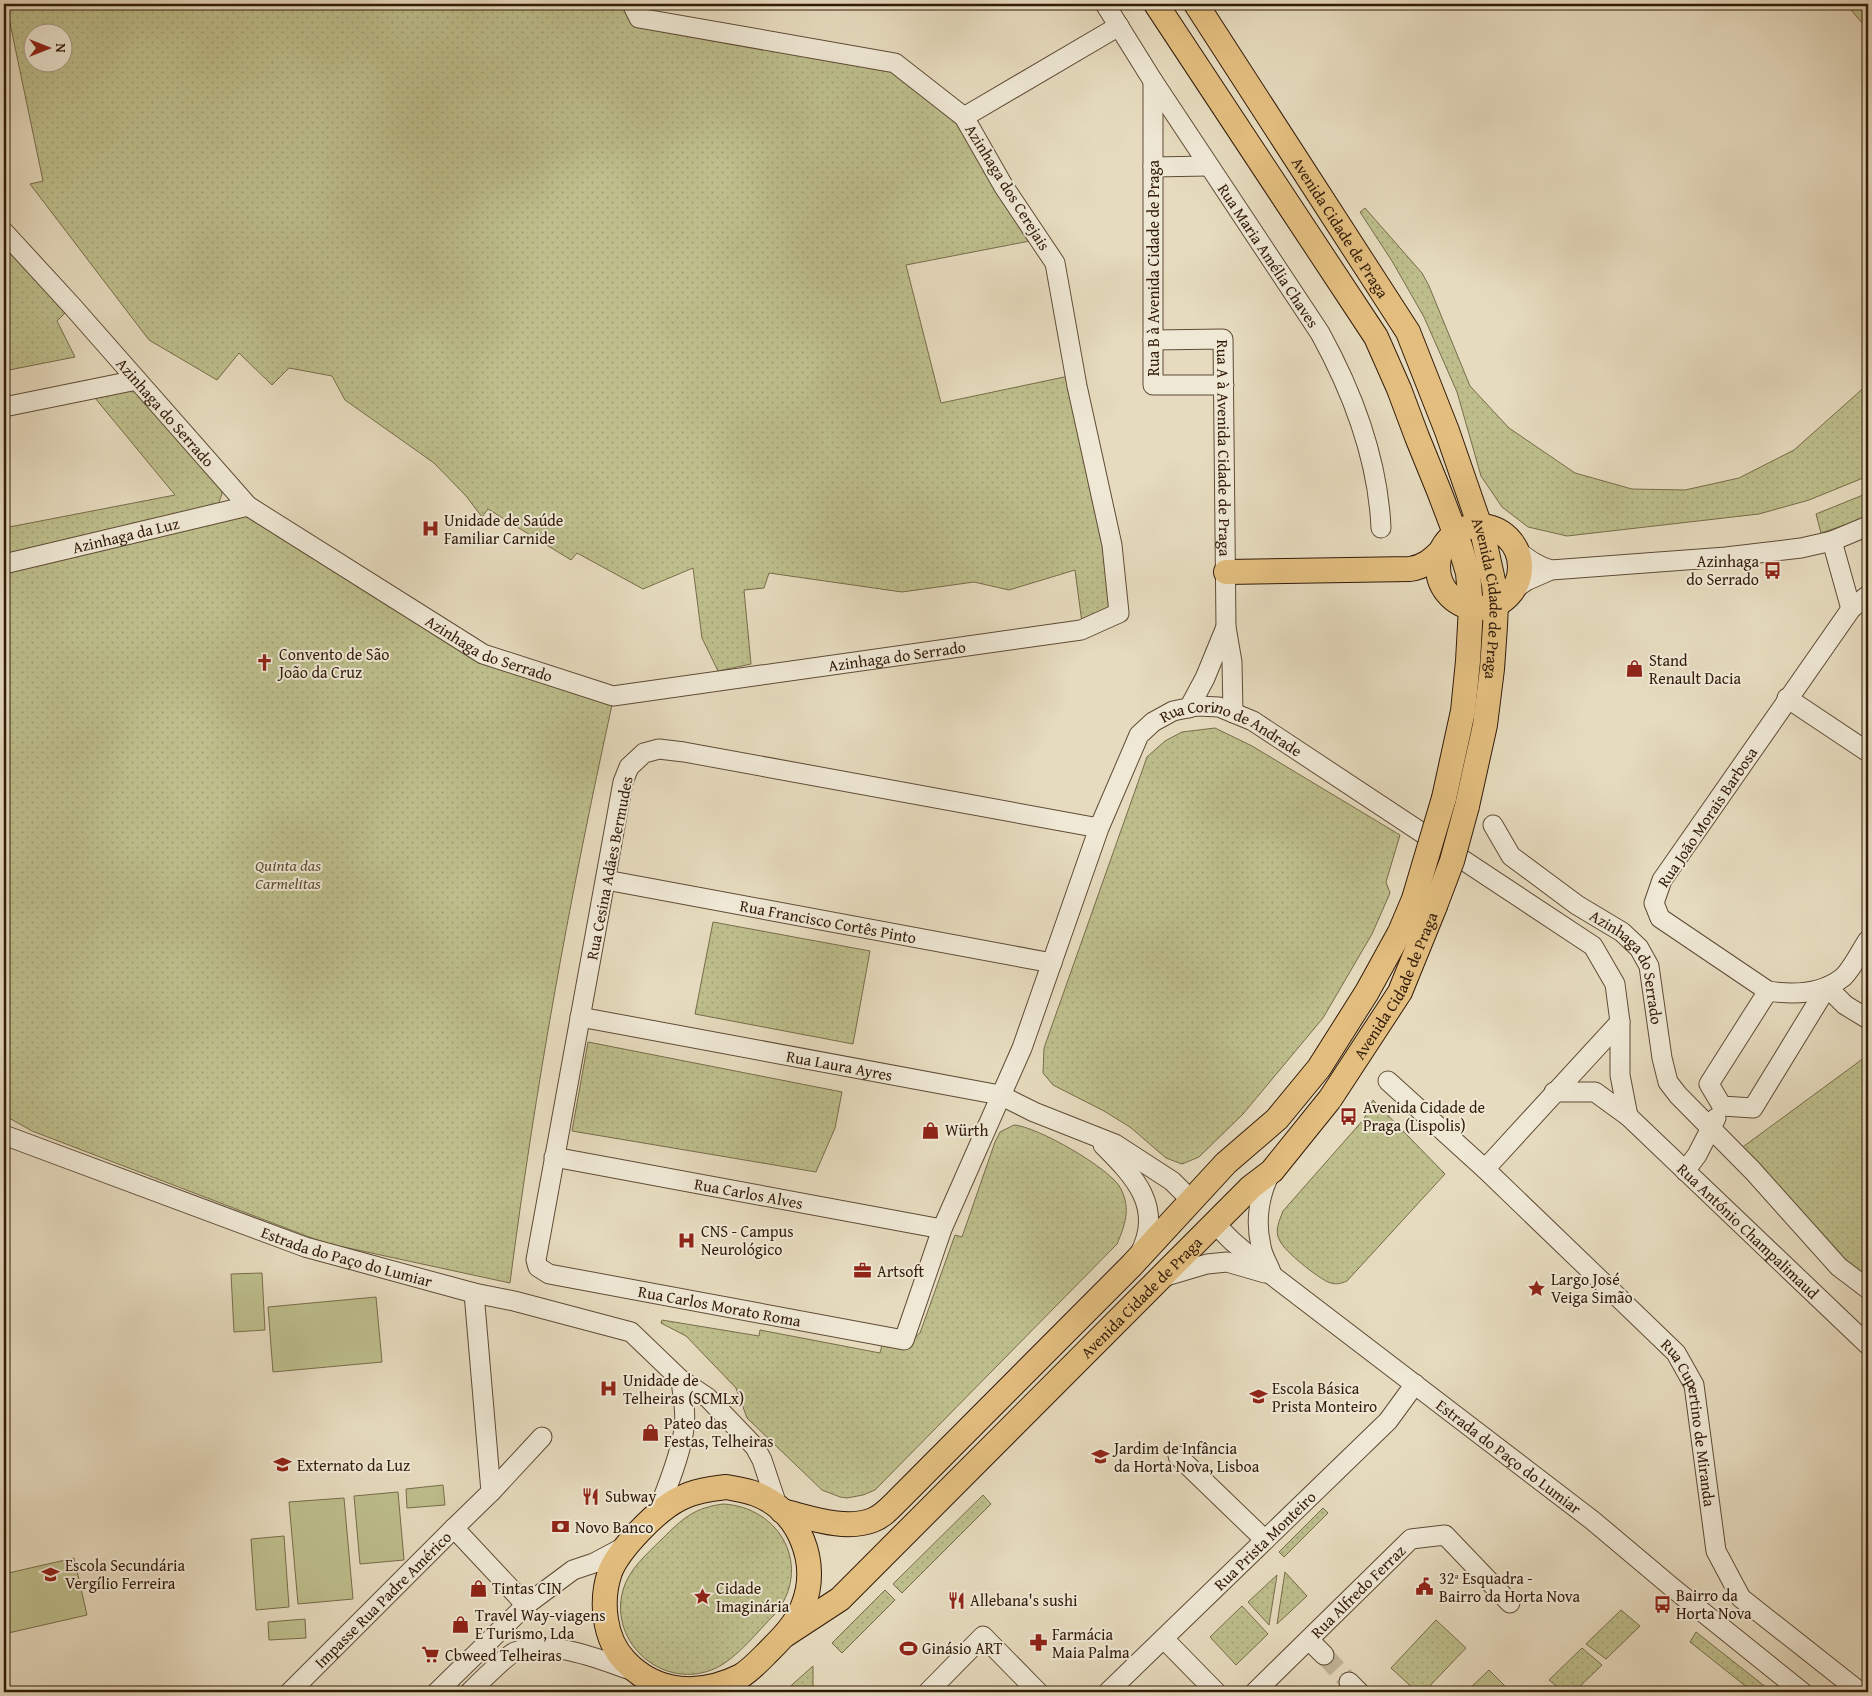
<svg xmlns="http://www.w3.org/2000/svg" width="1872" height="1696" viewBox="0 0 1872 1696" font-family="'Gentium Book Plus',serif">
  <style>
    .green { fill: url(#green-dots); stroke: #786c4a; fill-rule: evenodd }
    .pitch { fill: #bdbe8c; stroke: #786c4a }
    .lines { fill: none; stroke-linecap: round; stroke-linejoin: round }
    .minor-tunnel { stroke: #c2b59a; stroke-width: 19; stroke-dasharray: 19 9; stroke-linecap: butt }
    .minor-casing { stroke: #5f4b36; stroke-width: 21 }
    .major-casing { stroke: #321b09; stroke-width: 26 }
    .minor { stroke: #efe8d5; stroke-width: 19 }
    .major { stroke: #e3be7f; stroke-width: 24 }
    .major-bridge-casing { stroke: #321b09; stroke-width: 26; stroke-linecap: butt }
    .major-bridge { stroke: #e3be7f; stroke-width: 24 }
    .labels { text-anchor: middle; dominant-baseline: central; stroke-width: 4; stroke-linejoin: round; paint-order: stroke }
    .street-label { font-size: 16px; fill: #321b09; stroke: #efe8d5 }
    .poi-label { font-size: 16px; fill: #321b09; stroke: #efe8d5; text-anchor: start }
    .park-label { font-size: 16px; font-style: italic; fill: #5c4c30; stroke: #efe8d5 }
  </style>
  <defs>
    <pattern id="green-dots" width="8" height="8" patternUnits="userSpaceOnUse" patternTransform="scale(1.25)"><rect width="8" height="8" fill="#bdbe8c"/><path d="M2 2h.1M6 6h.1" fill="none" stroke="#a3a377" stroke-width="1.8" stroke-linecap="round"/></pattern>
  </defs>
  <rect width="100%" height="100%" fill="#e6dbbe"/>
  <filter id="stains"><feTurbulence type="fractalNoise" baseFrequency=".004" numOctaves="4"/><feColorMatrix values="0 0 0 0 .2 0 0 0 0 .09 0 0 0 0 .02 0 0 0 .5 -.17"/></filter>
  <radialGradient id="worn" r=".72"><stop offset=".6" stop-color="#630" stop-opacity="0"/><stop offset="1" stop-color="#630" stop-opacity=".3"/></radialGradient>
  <g class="green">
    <path d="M6,4H624L636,26L891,70L958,121L1035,240L906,265L941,403L1069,376L1091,478L1112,600L1107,612L1082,623L1075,570L1009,590L974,582L902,592L769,573L764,588L744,590L751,664L718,671L702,638L693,568L643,589L577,553L571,560L488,509L482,517L466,496L434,463L345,400L332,376L289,368L272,385L239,353L217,380L149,340L30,184L43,181ZM32,32H62V62H32Z"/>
    <path d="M1846,4H1868V30Z"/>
    <path d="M1365,208L1422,273L1429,286L1470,386L1509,428L1575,473L1632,489L1685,490L1739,478L1794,450L1868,384V476L1809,500L1759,514L1567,536L1528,527L1502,507L1481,476L1457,392L1424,317L1392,261L1360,212Z"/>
    <path d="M4,245L65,313L57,321L75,357L4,371Z"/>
    <path d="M134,389L221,488L222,494L218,505L4,557V528L175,495L95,398Z"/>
    <path d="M1868,493V517L1821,533L1816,514Z"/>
    <path d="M244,516H253L473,654L612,705C570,896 535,1089 510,1283L325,1243L32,1131L9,1118L4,1112V571Z"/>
    <path d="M1215,728L1252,746L1400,835L1386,882L1390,893L1372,934L1323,1018L1243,1114L1199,1157L1182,1164L1166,1158L1130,1127L1104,1111L1053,1085L1043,1073L1044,1048L1147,757L1165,741L1182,732Z"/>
    <path d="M713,922L870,951L853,1044L695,1014Z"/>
    <path d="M588,1042L842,1092L835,1128L816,1172L572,1131Z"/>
    <path d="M1868,1055V1280L1861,1276L1740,1149Z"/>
    <path d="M1373,1100L1445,1174L1347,1281C1340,1284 1335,1285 1328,1282C1317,1277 1285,1252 1280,1241C1274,1231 1279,1222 1283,1211L1364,1119Z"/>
    <path d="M1014,1125C1036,1126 1112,1169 1121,1189C1131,1209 1125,1225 1117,1244L875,1490L863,1495L847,1498L840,1497L822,1490L747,1418L736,1388L686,1336L661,1323L662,1320L759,1336L760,1330L880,1353L882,1345L912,1340L920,1333L955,1235L962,1237L995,1142L1000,1132Z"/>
    <path d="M983,1495L991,1504L902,1593L893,1584Z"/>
    <path d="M723,1504C781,1507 813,1568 775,1614C758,1631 737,1658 716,1668C665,1692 608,1644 623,1590C629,1569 647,1554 662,1539C683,1518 694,1508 723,1504Z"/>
    <path d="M1323,1508L1328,1513L1284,1557L1279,1552Z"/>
    <path d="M1285,1572L1307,1596L1277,1624Z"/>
    <path d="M1277,1575L1269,1625L1248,1602Z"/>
    <path d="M885,1590L895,1600L842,1653L832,1643Z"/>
    <path d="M1242,1606L1268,1634L1236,1665L1210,1637Z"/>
    <path d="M1621,1610L1640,1626L1606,1659L1586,1644Z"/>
    <path d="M1436,1620L1466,1648L1424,1692H1417L1391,1668Z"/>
    <path d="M1696,1632L1772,1692H1753L1690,1642Z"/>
    <path d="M1582,1648L1602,1665L1574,1692H1564L1549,1680Z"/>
    <path d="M813,1666V1686L806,1692H784Z"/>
  </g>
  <g class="pitch">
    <path d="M262,1273L265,1330L234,1332L231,1274Z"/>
    <path d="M376,1297L382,1362L273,1372L268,1307Z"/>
    <path d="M443,1485L445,1505L407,1508L406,1489Z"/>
    <path d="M398,1492L404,1560L360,1564L354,1496Z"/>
    <path d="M344,1498L353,1599L298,1604L289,1502Z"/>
    <path d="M284,1536L289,1607L256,1610L251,1539Z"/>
    <path d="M74,1558L87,1615L4,1634V1574Z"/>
    <path d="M305,1619L306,1638L269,1640L268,1622Z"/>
    <path d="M1489,1670L1511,1692H1466Z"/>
  </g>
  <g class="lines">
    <path class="minor-tunnel" d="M1324,1655L1349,1682"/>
    <defs>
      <g id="minor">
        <path id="s1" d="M1105,4L1153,81L1320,333C1353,393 1378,459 1381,528"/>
        <path d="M1153,81V385H1224"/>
        <path d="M964,117L1119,26"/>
        <path d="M1153,167L1208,166"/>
        <path id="s2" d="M4,232L72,306L248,506L483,654L613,696L1081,630L1119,613L1112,545L1077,386L1055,263L1004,187L964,117L895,63L639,18L632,4"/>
        <path id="s3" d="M1153,340L1223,339L1226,627L1232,662L1233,713"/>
        <path d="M4,407L137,380"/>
        <path d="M1832,541L1851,609"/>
        <path d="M1516,550C1528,559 1537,566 1551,570"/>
        <path id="s4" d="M4,564L248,506"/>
        <path d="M1513,590L1526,581L1551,570L1726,557L1801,548L1832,541L1868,526"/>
        <path d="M1868,595L1851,609L1662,880L1654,903L1660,918L1768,991C1793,995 1820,995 1842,978C1851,971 1861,950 1868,940"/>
        <path d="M1787,698L1868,752"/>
        <path d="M1189,708L1205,678L1226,627"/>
        <path id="s5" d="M1493,825L1511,856L1577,905L1622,932L1639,948L1649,966L1662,1058L1668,1082L1678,1095L1753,1171L1839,1267L1868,1289"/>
        <path id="s6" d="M1099,828L684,752L659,749L644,753L629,767L623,782L536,1260L538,1267L549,1274L904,1340L942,1229L1022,1048L1099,828L1139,735L1153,722L1173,711L1197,706L1219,707L1253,721L1593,946L1615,984L1620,1022V1075L1628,1116"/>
        <path id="s7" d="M606,880L1052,963"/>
        <path d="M1768,991L1709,1084L1722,1106L1753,1108L1827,987L1845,1005L1868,1019"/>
        <path id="s8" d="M580,1017L1000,1095L1034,1112L1115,1144L1172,1181L1192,1201"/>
        <path id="s9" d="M1620,1022L1485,1169L1676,1353L1694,1385L1716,1551L1741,1598L1860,1692"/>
        <path d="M1388,1081L1485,1169"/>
        <path id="s10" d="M1554,1092H1595L1628,1116L1868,1345"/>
        <path id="s11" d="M4,1135L305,1247L474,1293L514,1301L631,1332L681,1380L708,1398L755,1447L762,1460L778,1508"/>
        <path d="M1103,1145C1134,1176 1164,1207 1140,1253"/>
        <path id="s12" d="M554,1157L942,1229"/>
        <path d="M1685,1171L1697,1155L1716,1118"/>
        <path d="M1271,1172C1259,1194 1255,1221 1261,1246C1262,1255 1268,1264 1271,1272"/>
        <path id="s13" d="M1215,1224L1232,1241L1273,1276L1592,1520L1674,1589L1802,1692"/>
        <path d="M1163,1277L1207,1264L1227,1262L1265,1273"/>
        <path d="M474,1293L491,1492L454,1528L526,1605"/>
        <path d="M1178,1456L1265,1540"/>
        <path d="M491,1492L542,1437"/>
        <path d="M656,1516C666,1490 678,1462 683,1435C687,1417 683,1398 681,1380"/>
        <path d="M1164,1639L1216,1692"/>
        <path d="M1309,1640L1324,1655"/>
        <path d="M1349,1682L1359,1692"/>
        <path id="s14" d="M290,1692L454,1528"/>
        <path d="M437,1692L526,1605L573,1570L594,1563L626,1546"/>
        <path d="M470,1692C478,1684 507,1655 515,1652C551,1638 600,1660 634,1671"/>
        <path d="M928,1692L983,1636L1038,1692"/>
        <path id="s15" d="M1108,1692L1388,1421L1415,1384"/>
        <path id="s16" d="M1255,1692L1411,1539L1445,1535L1510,1603"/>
      </g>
      <g id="major">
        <path d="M1156,4L1376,337L1399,389L1417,437L1439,491L1460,546L1468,573L1471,607L1468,661L1463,711L1444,798"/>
        <path id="s17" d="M1196,4L1408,332L1447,431L1483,535L1494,585L1496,604L1495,626L1492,669L1485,725L1467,806"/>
        <circle cx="1479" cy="567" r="41"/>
        <path d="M1226,572L1410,569C1424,567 1432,560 1442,550"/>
        <path d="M726,1487C736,1489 746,1490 756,1494C800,1511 820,1563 803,1606C796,1624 782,1638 769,1651C760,1660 752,1669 741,1676C701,1696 657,1695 625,1661C604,1639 600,1601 610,1572C619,1549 657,1510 679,1499C694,1491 710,1489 726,1487Z"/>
        <path d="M782,1511C811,1518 845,1531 873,1520C883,1516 890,1508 897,1501L1132,1265L1226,1163L1277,1119L1319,1068L1367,992L1400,932L1414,899"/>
        <path id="s18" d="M785,1635L840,1599L1251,1187L1272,1171L1330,1099L1400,992L1435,906"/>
      </g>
    </defs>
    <use href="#minor" class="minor-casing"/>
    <use href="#major" class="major-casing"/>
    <use href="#minor" class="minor"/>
    <use href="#major" class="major"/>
    <defs>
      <g id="major-bridge">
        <path d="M1414,899L1444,798"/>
        <path d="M1435,906L1452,861L1467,806"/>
      </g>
    </defs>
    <use href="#major-bridge" class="major-bridge-casing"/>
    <use href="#major-bridge" class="major-bridge"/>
  </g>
  <defs>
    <symbol id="hospital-bare" viewBox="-9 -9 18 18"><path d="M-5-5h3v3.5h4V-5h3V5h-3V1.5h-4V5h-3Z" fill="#8f2418" stroke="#efe8d5" stroke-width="2.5" paint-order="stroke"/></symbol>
    <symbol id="bus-bare" viewBox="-9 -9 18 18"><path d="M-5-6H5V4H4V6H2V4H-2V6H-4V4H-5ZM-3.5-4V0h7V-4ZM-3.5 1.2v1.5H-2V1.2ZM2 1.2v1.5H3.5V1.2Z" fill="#8f2418" stroke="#efe8d5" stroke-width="2.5" paint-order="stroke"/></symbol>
    <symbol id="church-bare" viewBox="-9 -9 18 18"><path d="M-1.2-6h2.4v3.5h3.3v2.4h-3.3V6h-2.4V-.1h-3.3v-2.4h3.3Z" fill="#8f2418" stroke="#efe8d5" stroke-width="2.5" paint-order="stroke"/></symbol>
    <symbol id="shop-bare" viewBox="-9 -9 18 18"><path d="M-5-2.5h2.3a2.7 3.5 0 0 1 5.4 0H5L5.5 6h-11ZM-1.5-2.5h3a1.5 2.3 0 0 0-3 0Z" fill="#8f2418" stroke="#efe8d5" stroke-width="2.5" paint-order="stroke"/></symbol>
    <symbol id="office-bare" viewBox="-9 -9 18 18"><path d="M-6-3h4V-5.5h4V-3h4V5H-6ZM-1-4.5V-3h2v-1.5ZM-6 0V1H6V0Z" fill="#8f2418" stroke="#efe8d5" stroke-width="2.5" paint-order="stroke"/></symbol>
    <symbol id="sight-bare" viewBox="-9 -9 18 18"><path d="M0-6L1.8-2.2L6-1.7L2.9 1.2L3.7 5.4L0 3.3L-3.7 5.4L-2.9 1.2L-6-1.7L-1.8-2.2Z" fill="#8f2418" stroke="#efe8d5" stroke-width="2.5" paint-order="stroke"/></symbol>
    <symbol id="school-bare" viewBox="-9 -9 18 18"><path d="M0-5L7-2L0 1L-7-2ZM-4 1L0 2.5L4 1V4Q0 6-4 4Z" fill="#8f2418" stroke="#efe8d5" stroke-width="2.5" paint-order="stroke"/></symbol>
    <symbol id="restaurant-bare" viewBox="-9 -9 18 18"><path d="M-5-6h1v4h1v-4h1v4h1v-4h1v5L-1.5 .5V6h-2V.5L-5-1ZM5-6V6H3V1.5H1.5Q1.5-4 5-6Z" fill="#8f2418" stroke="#efe8d5" stroke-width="2.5" paint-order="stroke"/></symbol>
    <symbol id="bank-bare" viewBox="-9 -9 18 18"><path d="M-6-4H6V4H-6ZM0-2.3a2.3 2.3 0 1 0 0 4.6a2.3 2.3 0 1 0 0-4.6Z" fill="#8f2418" stroke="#efe8d5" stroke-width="2.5" paint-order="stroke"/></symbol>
    <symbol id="civic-bare" viewBox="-9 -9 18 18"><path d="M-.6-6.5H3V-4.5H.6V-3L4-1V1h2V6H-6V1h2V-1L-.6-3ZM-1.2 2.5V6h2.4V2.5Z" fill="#8f2418" stroke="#efe8d5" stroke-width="2.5" paint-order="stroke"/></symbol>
    <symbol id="pharmacy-bare" viewBox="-9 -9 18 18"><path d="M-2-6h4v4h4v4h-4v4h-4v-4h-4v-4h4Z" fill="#8f2418" stroke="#efe8d5" stroke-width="2.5" paint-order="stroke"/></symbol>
    <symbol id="stadium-bare" viewBox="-9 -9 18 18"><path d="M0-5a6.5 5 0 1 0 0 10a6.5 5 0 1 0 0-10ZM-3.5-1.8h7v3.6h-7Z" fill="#8f2418" stroke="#efe8d5" stroke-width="2.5" paint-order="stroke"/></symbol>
    <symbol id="supermarket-bare" viewBox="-9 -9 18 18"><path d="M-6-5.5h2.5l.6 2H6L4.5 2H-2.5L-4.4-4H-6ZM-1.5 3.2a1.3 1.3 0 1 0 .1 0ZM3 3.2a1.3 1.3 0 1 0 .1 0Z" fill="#8f2418" stroke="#efe8d5" stroke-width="2.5" paint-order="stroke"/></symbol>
  </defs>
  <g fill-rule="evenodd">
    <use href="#hospital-bare" x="418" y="516" width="25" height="25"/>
    <use href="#bus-bare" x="1760" y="558" width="25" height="25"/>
    <use href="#church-bare" x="252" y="650" width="25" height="25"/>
    <use href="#shop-bare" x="1622" y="656" width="25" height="25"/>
    <use href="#bus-bare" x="1336" y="1104" width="25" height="25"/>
    <use href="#shop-bare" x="918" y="1118" width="25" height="25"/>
    <use href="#hospital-bare" x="674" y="1228" width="25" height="25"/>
    <use href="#office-bare" x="850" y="1258" width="25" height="25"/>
    <use href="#sight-bare" x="1524" y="1276" width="25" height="25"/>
    <use href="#hospital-bare" x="596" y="1376" width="25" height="25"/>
    <use href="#school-bare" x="1246" y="1384" width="25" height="25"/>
    <use href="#shop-bare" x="638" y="1420" width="25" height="25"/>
    <use href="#school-bare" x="1088" y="1444" width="25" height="25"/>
    <use href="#school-bare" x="270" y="1452" width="25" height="25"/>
    <use href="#restaurant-bare" x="578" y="1484" width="25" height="25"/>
    <use href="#bank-bare" x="548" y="1514" width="25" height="25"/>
    <use href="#school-bare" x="38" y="1562" width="25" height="25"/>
    <use href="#civic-bare" x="1412" y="1574" width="25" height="25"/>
    <use href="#shop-bare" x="466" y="1576" width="25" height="25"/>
    <use href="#sight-bare" x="690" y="1584" width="25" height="25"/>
    <use href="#restaurant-bare" x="944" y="1588" width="25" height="25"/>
    <use href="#bus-bare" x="1650" y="1592" width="25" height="25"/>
    <use href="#shop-bare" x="448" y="1612" width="25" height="25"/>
    <use href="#pharmacy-bare" x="1026" y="1630" width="25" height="25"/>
    <use href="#stadium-bare" x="896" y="1636" width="25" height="25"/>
    <use href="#supermarket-bare" x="418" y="1642" width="25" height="25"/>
  </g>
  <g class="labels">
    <g class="street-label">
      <text transform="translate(1008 187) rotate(58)">Azinhaga dos Cerejais</text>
      <text stroke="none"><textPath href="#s17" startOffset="266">Avenida Cidade de Praga</textPath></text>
      <text stroke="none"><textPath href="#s1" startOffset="300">Rua Maria Amélia Chaves</textPath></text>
      <text transform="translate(1153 268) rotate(-90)">Rua B à Avenida Cidade de Praga</text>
      <text stroke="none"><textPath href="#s2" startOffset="242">Azinhaga do Serrado</textPath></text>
      <text stroke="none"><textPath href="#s3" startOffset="179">Rua A à Avenida Cidade de Praga</textPath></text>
      <text stroke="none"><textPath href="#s4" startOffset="125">Azinhaga da Luz</textPath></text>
      <text stroke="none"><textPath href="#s17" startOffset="671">Avenida Cidade de Praga</textPath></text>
      <text stroke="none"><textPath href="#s2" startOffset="648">Azinhaga do Serrado</textPath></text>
      <text stroke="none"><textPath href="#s2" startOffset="1068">Azinhaga do Serrado</textPath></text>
      <text stroke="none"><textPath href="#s6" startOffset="2121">Rua Corino de Andrade</textPath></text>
      <text transform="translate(1707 817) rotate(-56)">Rua João Morais Barbosa</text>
      <text transform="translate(609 868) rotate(-79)">Rua Cesina Adães Bermudes</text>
      <text stroke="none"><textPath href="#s7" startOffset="226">Rua Francisco Cortês Pinto</textPath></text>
      <text stroke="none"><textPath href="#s5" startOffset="204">Azinhaga do Serrado</textPath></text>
      <text stroke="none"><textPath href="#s18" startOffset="898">Avenida Cidade de Praga</textPath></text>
      <text stroke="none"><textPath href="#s8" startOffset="264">Rua Laura Ayres</textPath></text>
      <text stroke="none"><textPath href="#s12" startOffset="198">Rua Carlos Alves</textPath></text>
      <text stroke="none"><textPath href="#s10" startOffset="248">Rua António Champalimaud</textPath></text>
      <text stroke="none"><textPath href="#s11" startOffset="364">Estrada do Paço do Lumiar</textPath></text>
      <text stroke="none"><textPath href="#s18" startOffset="492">Avenida Cidade de Praga</textPath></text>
      <text stroke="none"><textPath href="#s6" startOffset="1179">Rua Carlos Morato Roma</textPath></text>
      <text stroke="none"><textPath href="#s9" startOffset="536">Rua Cupertino de Miranda</textPath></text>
      <text stroke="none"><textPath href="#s13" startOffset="375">Estrada do Paço do Lumiar</textPath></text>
      <text stroke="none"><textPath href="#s15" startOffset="218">Rua Prista Monteiro</textPath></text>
      <text stroke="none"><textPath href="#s16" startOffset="144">Rua Alfredo Ferraz</textPath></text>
      <text stroke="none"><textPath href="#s14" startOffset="131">Impasse Rua Padre Américo</textPath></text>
    </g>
    <g class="poi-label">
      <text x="444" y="520">Unidade de Saúde<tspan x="444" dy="18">Familiar Carnide</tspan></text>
      <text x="1759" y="561" text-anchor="end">Azinhaga<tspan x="1759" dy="18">do Serrado</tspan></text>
      <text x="279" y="654">Convento de São<tspan x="279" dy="18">João da Cruz</tspan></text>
      <text x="1649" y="660">Stand<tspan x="1649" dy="18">Renault Dacia</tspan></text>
      <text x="1363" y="1107">Avenida Cidade de<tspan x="1363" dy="18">Praga (Lispolis)</tspan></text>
      <text x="945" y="1130">Würth</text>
      <text x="701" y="1231">CNS - Campus<tspan x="701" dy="18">Neurológico</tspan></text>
      <text x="877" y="1271">Artsoft</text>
      <text x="1551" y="1279">Largo José<tspan x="1551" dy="18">Veiga Simão</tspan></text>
      <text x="623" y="1380">Unidade de<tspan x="623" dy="18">Telheiras (SCMLx)</tspan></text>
      <text x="1272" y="1388">Escola Básica<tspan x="1272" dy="18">Prista Monteiro</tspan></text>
      <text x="664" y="1423">Pateo das<tspan x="664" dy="18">Festas, Telheiras</tspan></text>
      <text x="1114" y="1448">Jardim de Infância<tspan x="1114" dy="18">da Horta Nova, Lisboa</tspan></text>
      <text x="297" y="1465">Externato da Luz</text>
      <text x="605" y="1496">Subway</text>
      <text x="575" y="1527">Novo Banco</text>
      <text x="65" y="1565">Escola Secundária<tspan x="65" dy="18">Vergílio Ferreira</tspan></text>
      <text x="1439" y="1578">32ª Esquadra -<tspan x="1439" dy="18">Bairro da Horta Nova</tspan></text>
      <text x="492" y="1588">Tintas CIN</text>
      <text x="716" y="1588">Cidade<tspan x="716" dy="18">Imaginária</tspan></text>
      <text x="1676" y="1595">Bairro da<tspan x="1676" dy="18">Horta Nova</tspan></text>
      <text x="970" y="1600">Allebana's sushi</text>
      <text x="475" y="1615">Travel Way-viagens<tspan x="475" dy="18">E Turismo, Lda</tspan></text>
      <text x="1052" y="1634">Farmácia<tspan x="1052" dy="18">Maia Palma</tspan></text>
      <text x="922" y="1648">Ginásio ART</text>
      <text x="445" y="1655">Cbweed Telheiras</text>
    </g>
    <g class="park-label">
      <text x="288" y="865">Quinta das<tspan x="288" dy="18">Carmelitas</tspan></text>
    </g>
  </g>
  <rect width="1872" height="1696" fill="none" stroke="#e6dbbe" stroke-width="20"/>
  <rect x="5" y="5" width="1862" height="1686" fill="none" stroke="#321b09" stroke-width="2.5"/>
  <rect x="10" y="10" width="1852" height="1676" fill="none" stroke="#321b09"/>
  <g transform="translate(48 48) rotate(90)"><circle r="24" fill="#efe8d5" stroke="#a39683"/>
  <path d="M0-4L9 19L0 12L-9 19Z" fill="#8f2418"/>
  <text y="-8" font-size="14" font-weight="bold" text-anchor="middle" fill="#321b09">N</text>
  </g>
  <rect width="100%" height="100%" filter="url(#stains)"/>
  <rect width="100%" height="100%" fill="url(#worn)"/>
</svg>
